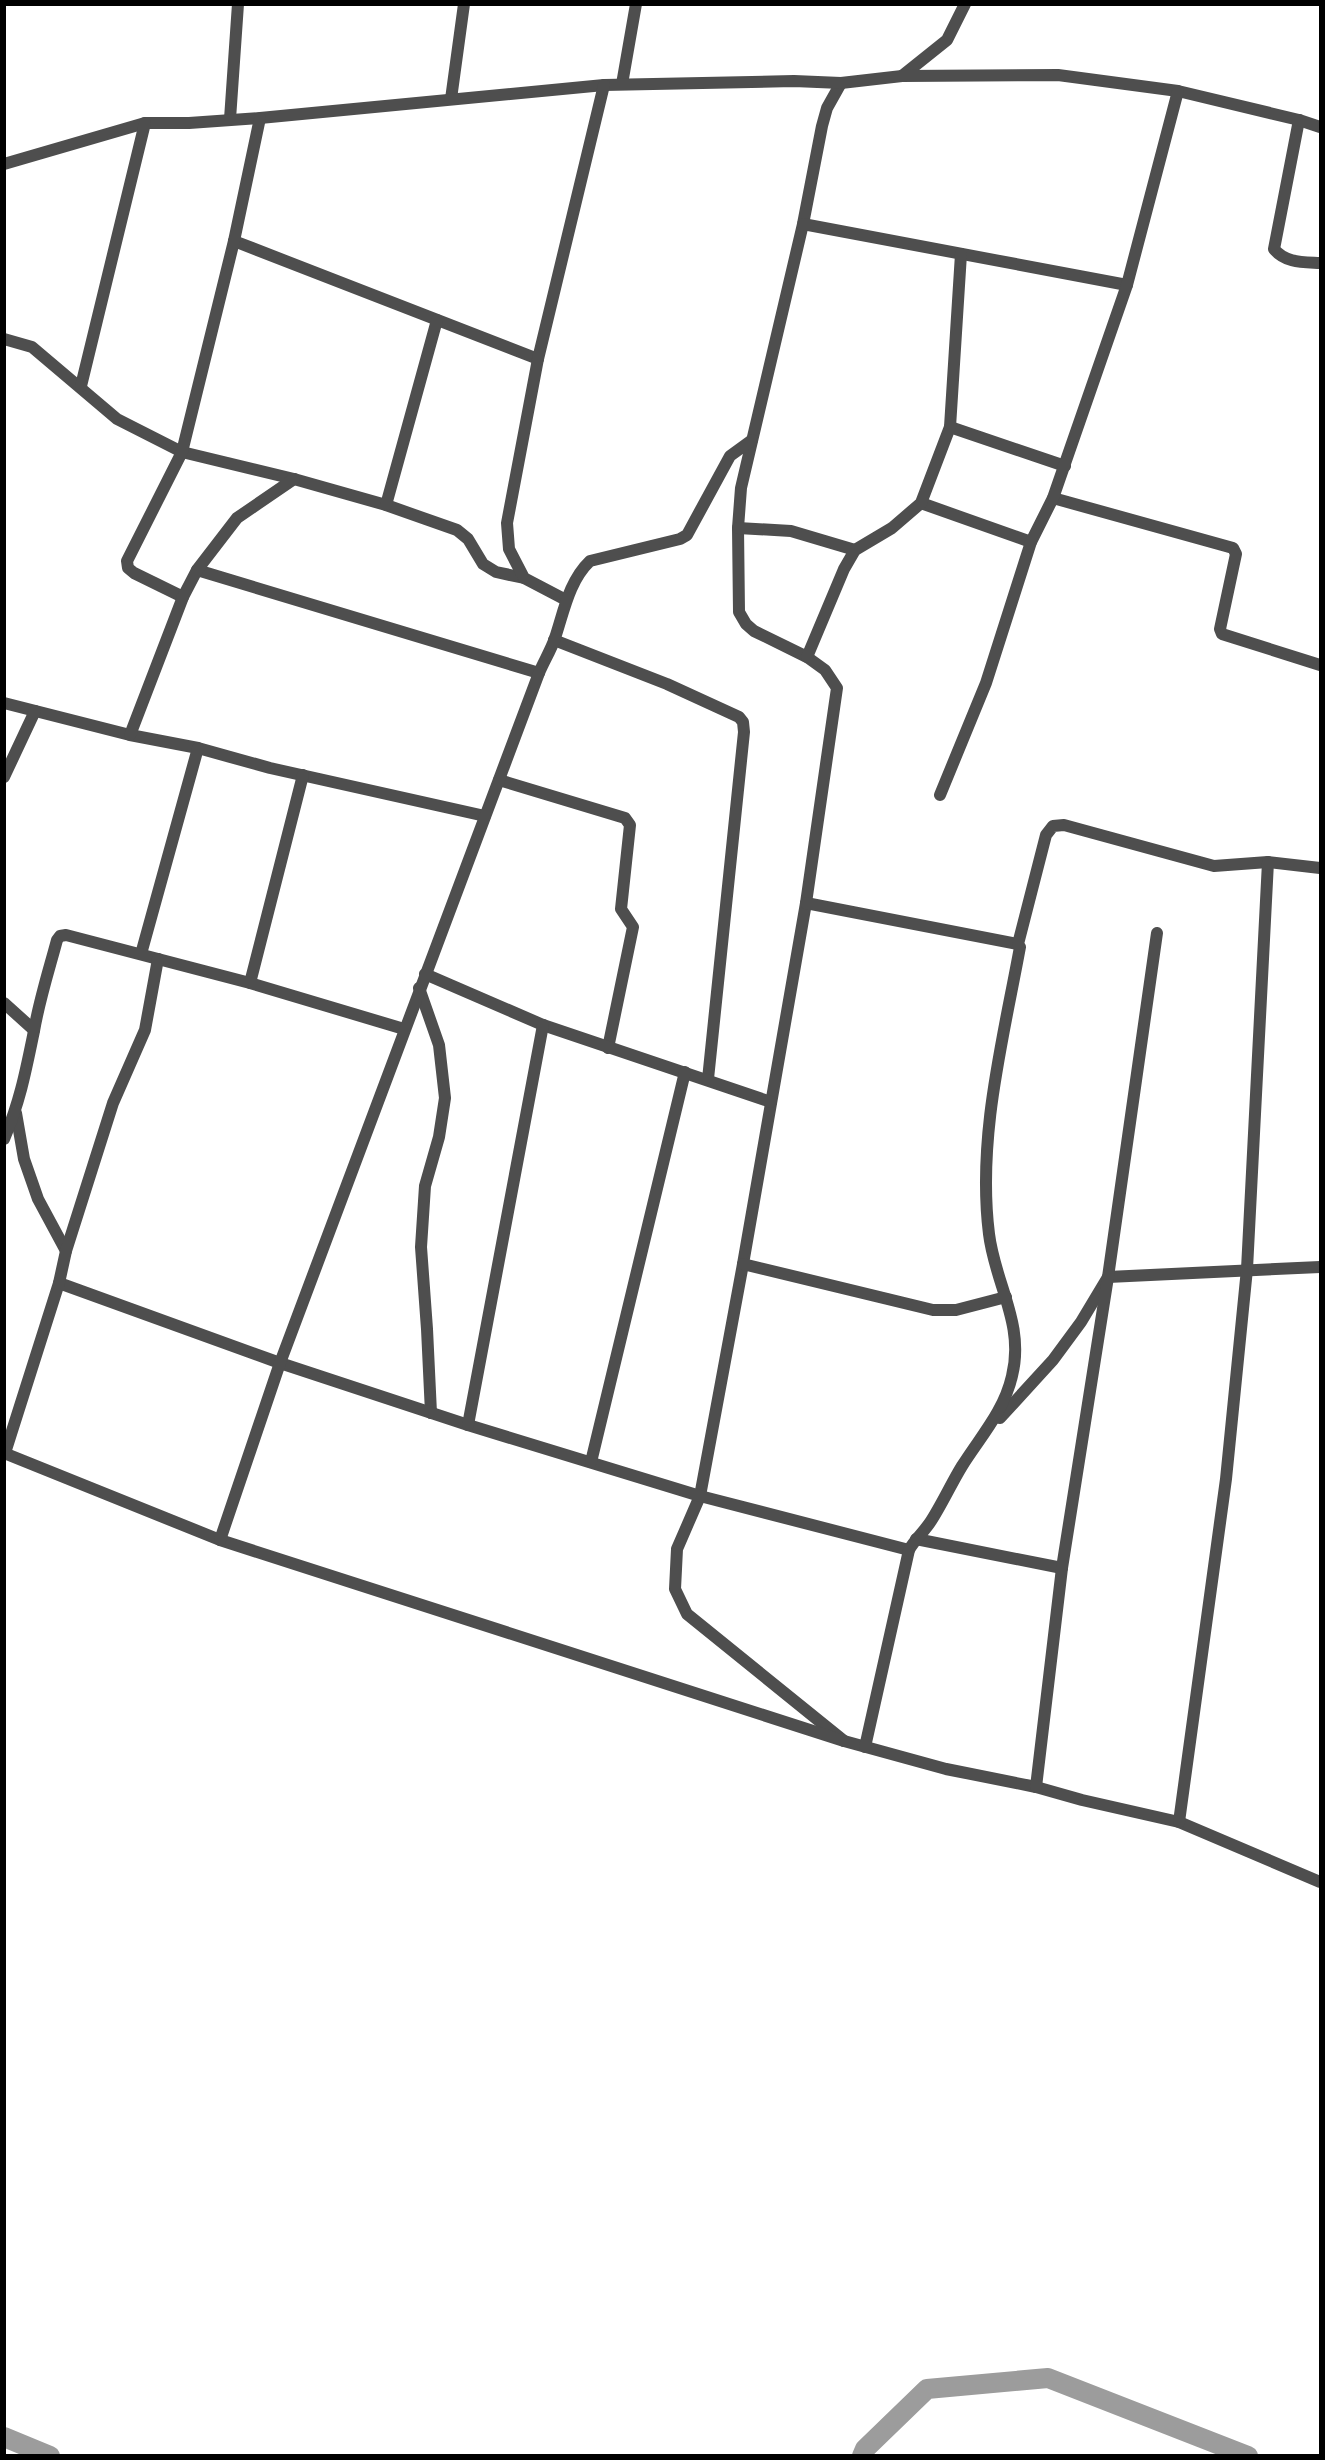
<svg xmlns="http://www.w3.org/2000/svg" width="1325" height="2460" viewBox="0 0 1325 2460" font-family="'Golos Text',sans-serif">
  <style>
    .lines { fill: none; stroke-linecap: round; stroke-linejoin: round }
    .canal { stroke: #9c9c9c; stroke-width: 20 }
    .minor { stroke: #4e4e4e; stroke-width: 12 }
  </style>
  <rect width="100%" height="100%" fill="#fff"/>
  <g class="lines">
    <g class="canal">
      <path d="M4,2437L50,2456"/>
      <path d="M862,2456L865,2449L927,2389L1048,2378L1248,2456"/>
    </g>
    <g class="minor">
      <path d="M902,76L947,40L965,4"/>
      <path d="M841,83L827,108L822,126L803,224L741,488L738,528L739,612L746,624L754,631L807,657L825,670L837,688L806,903L743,1264L700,1496L677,1549L675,1589L687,1614L844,1741"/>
      <path d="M622,84L636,4"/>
      <path d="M451,99L464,4"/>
      <path d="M230,119L238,4"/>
      <path d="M1299,120L1274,249C1285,263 1303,262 1320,263"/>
      <path d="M4,164L145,123H189L260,118L604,85L794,81L841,83L902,76L1058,75L1178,91L1299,120L1320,127"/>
      <path d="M803,224L1127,285"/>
      <path d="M234,241L538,359"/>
      <path d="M4,339L32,347L117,419L182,452L294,479L386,505L457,530L468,539L483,564L496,572L524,578"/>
      <path d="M81,386L145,123"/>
      <path d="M950,427L1065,466"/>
      <path d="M1053,498L1233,548L1236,554L1220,629L1222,634L1320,665"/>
      <path d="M921,503L1031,542"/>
      <path d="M386,505L437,320"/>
      <path d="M738,528L791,531L855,550"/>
      <path d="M197,570L539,673"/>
      <path d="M183,597L134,573L128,568L127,561L182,452L234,241L260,118"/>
      <path d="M566,600L524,578L509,549L507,523L538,359L604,85"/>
      <path d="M554,640L667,684L739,717L743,722L744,732L708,1079"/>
      <path d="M807,657L844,569L855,550L892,528L921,503L950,427L961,254"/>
      <path d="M4,703L130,735L198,748L270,768L485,816"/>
      <path d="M130,735L183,597L197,570L237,518L294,479"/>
      <path d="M4,777L35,711"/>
      <path d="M499,780L625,818L630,825L621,909L633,927L608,1048"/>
      <path d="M940,795L986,683L1031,542L1053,498L1127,285L1178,91"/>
      <path d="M806,903L1018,944"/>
      <path d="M141,954L198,748"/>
      <path d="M425,974L543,1025L771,1102"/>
      <path d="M250,983L303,775"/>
      <path d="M419,988L439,1045L445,1098L439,1137L425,1186L421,1247L427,1329L431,1413"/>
      <path d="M4,1003L34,1030"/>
      <path d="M16,1113L24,1159L38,1199L66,1251"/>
      <path d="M4,1139C20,1102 26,1070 34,1031C39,1001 49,970 57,940L60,936L66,935L250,983L404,1029"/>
      <path d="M743,1264L933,1310H956L1006,1297"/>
      <path d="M59,1283L280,1363L468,1425L700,1496L909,1550"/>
      <path d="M1000,1418L1053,1360L1081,1322L1108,1277L1320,1267"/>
      <path d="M468,1425L543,1025"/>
      <path d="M4,1453L220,1540L844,1741L946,1769L1036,1787L1082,1800L1179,1822L1320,1882"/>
      <path d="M5,1453L59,1283L66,1251L113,1103L145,1030L158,959"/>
      <path d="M591,1462L685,1072"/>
      <path d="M916,1539L1062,1568"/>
      <path d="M220,1540L280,1363L539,673C544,661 551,650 555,638C564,611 569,581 590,561L680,539L687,535L730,456L752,440"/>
      <path d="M865,1747L909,1550C915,1539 924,1532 931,1521C942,1504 951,1484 962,1466C981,1436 1004,1411 1012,1376C1025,1324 995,1284 989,1234C977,1138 1003,1040 1020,947L1018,944L1046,835L1053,826L1064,825L1214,866L1268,862L1320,868"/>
      <path d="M1036,1787L1062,1568L1108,1277L1157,933"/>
      <path d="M1179,1822L1226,1479L1247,1269L1268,862"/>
    </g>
  </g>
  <rect width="1325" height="2460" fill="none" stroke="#000000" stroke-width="12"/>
</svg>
